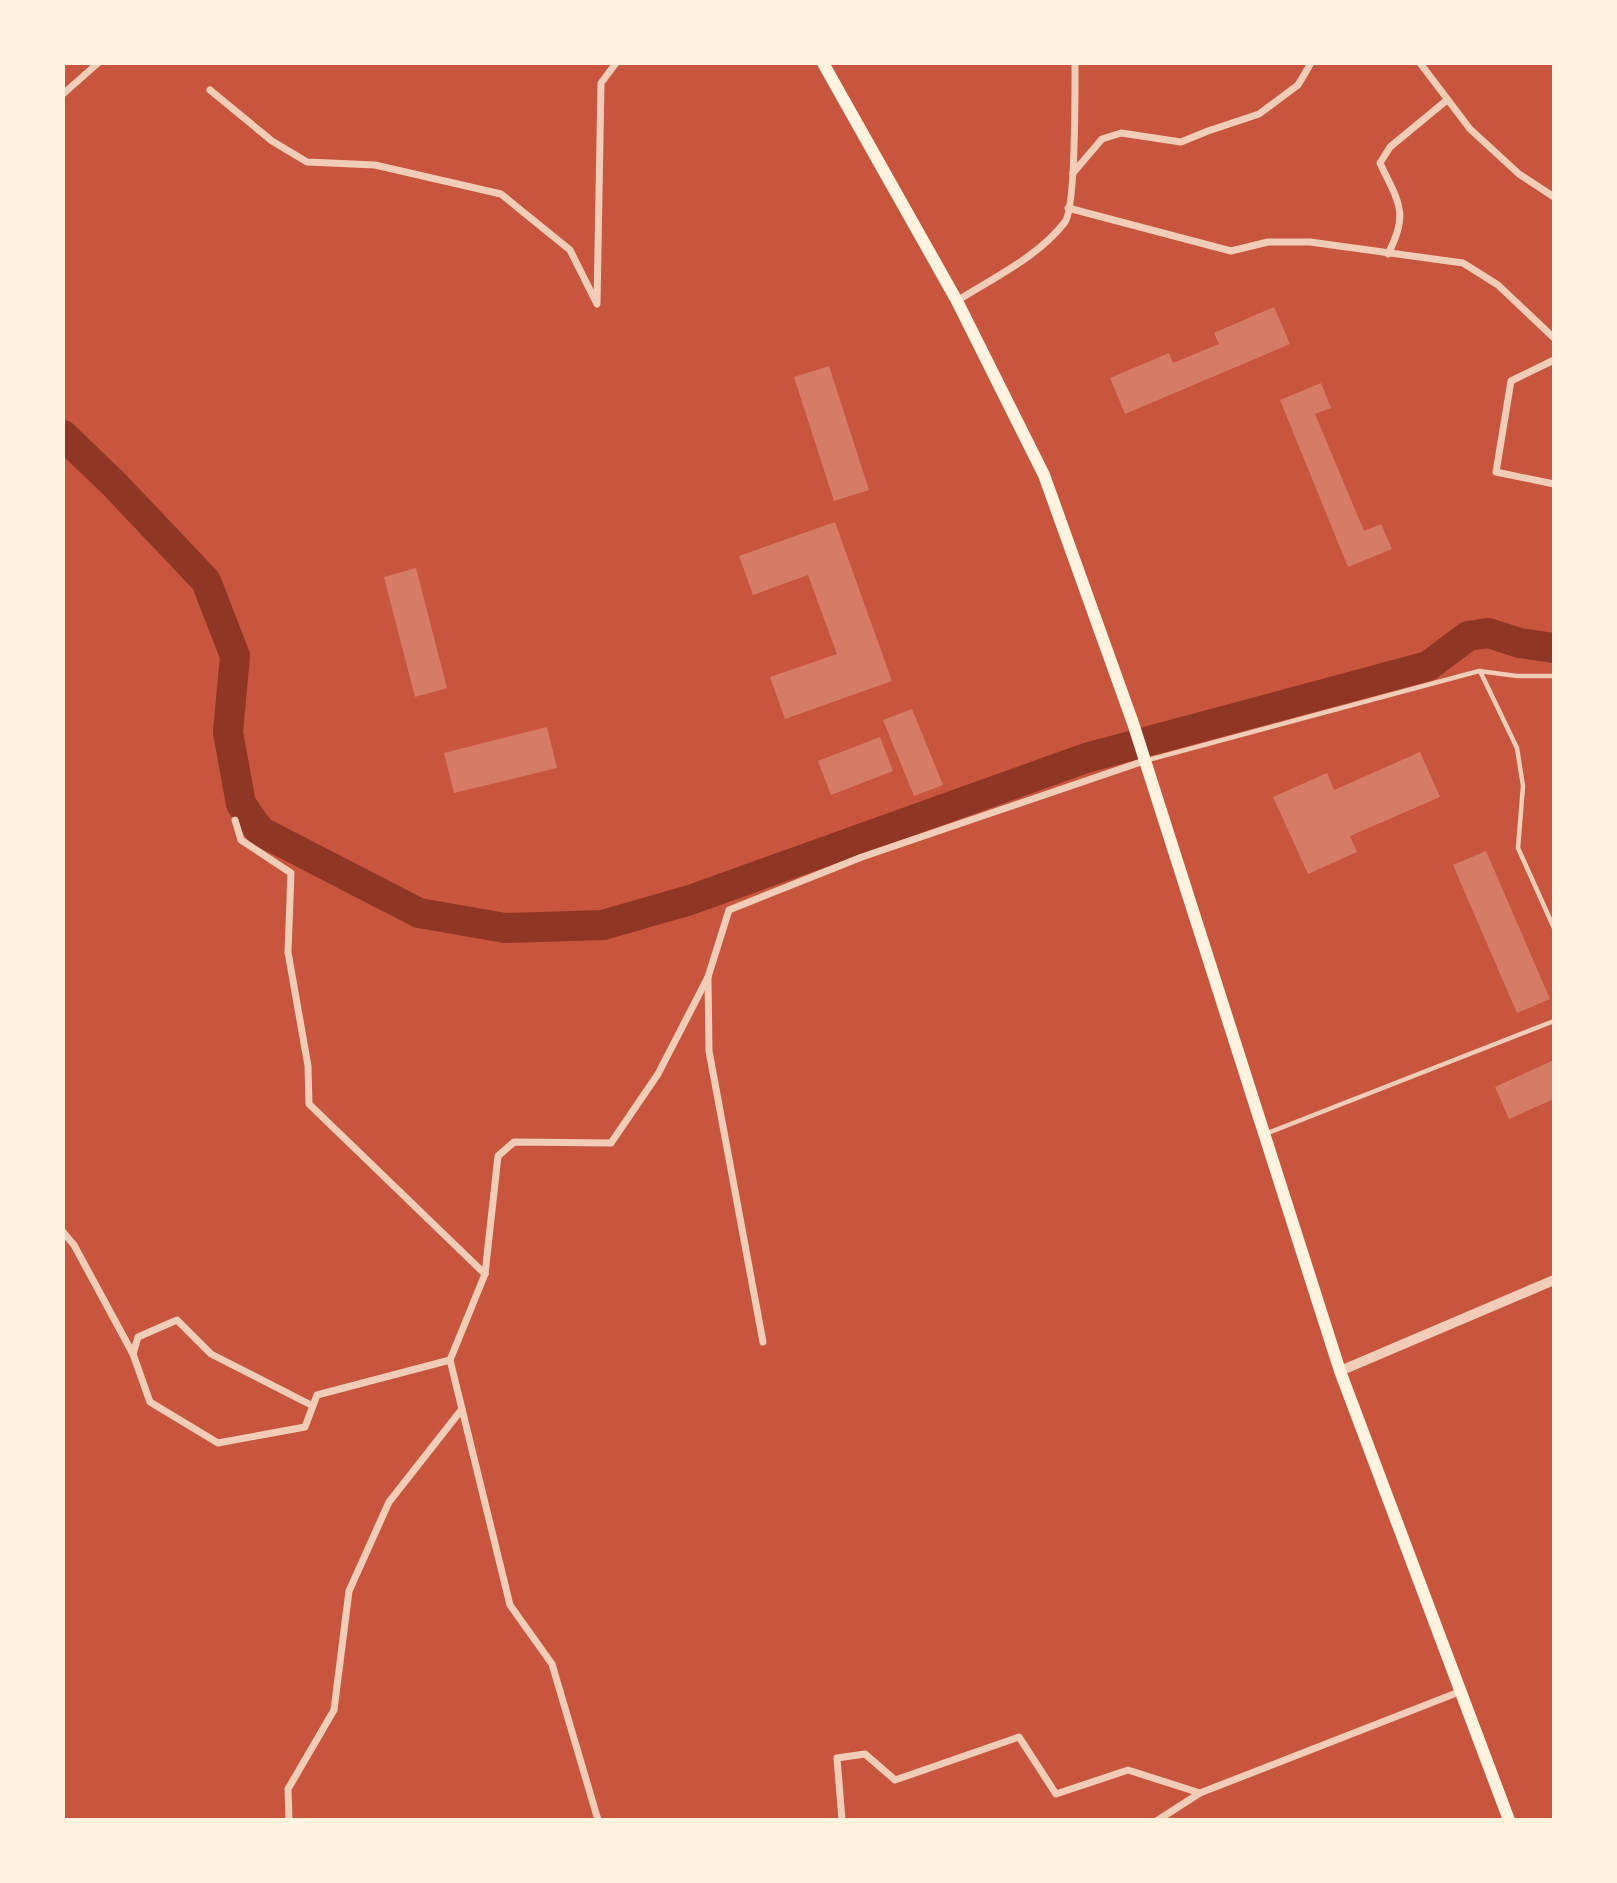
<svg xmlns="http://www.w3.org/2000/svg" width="1617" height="1883" viewBox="0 0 1617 1883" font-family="'PT Sans Narrow',sans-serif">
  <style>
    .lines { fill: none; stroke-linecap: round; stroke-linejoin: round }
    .river { stroke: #8f3625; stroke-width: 30 }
    .building { fill: #d67c66 }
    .service { stroke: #f1ccb7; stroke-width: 4.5 }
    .minor { stroke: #f1ccb7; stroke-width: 7 }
    .tertiary { stroke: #f1ccb7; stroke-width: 10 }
    .primary { stroke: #fff3e0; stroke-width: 12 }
  </style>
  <rect width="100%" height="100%" fill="#c8553d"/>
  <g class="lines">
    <path class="river" d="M63,435L114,484L206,581L235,656L228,732L241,804L260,831L419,913L505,928L603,925L690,900L1086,758L1428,666L1468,636L1488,633L1520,643L1554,648"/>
  </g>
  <g class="building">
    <path d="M1274,307L1290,344L1125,414L1110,378L1169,353L1173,363L1219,344L1214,333Z"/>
    <path d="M829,366L869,490L834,501L794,377Z"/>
    <path d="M1321,383L1331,408L1315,414L1364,531L1381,524L1392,549L1348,567L1280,400Z"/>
    <path d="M835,522L892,681L785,719L770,677L837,654L808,575L753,595L739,556Z"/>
    <path d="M416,568L447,688L415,697L384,577Z"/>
    <path d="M912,709L943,785L914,796L883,720Z"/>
    <path d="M547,727L557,768L454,793L444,753Z"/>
    <path d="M880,737L893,771L831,795L818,761Z"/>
    <path d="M1420,752L1440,797L1350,836L1357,852L1308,874L1273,797L1327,773L1334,790Z"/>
    <path d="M1486,851L1550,999L1517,1013L1453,865Z"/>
    <path d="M1554,1060V1099L1509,1119L1495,1087Z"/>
  </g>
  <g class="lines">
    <g class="service">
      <path d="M1480,671L1517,748L1523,786L1518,848L1554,928"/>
      <path d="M1148,760L1479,671L1517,676H1554"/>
      <path d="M1265,1134L1554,1021"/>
    </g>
    <g class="minor">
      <path d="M1420,63L1470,129L1519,174L1554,197"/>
      <path d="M210,90L272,141L307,162L375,165L501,194L570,250L597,304L601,83L616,63"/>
      <path d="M63,94L98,63"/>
      <path d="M1073,173L1102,139L1121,133L1181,142L1208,131L1259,114L1298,85L1311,63"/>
      <path d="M1068,208L1231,251L1268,242H1310L1463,263L1498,285L1554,338"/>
      <path d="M1388,254C1410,212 1398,202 1380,163L1390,147L1447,100"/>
      <path d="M957,301C993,278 1038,257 1065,222C1076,207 1075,89 1075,63"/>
      <path d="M1554,360L1511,381L1496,472L1554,484"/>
      <path d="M235,820L241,840L291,873L288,952L308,1066L309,1104L485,1274"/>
      <path d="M63,1232L74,1245L133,1354"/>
      <path d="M763,1342L709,1051L708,977L729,910L862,857L1144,761"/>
      <path d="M313,1406L211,1354L177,1320L138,1337L133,1354L150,1402L218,1443L305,1427L317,1395L450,1360"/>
      <path d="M289,1820L288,1789L334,1710L349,1591L389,1502L462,1409"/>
      <path d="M598,1820L552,1664L510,1605L450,1360L485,1274L498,1156L514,1142L611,1143L658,1074L708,977"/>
      <path d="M842,1820L837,1758L865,1754L895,1780L1019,1737L1056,1794L1128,1770L1200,1793L1459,1692"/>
      <path d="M1158,1820L1200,1793"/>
    </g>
    <path class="tertiary" d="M1340,1371L1554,1280"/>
    <path class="primary" d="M823,63L957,301L1044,475L1133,723L1340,1371L1509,1820"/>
  </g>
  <rect width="1617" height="1883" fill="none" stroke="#fff3e0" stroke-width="130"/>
</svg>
